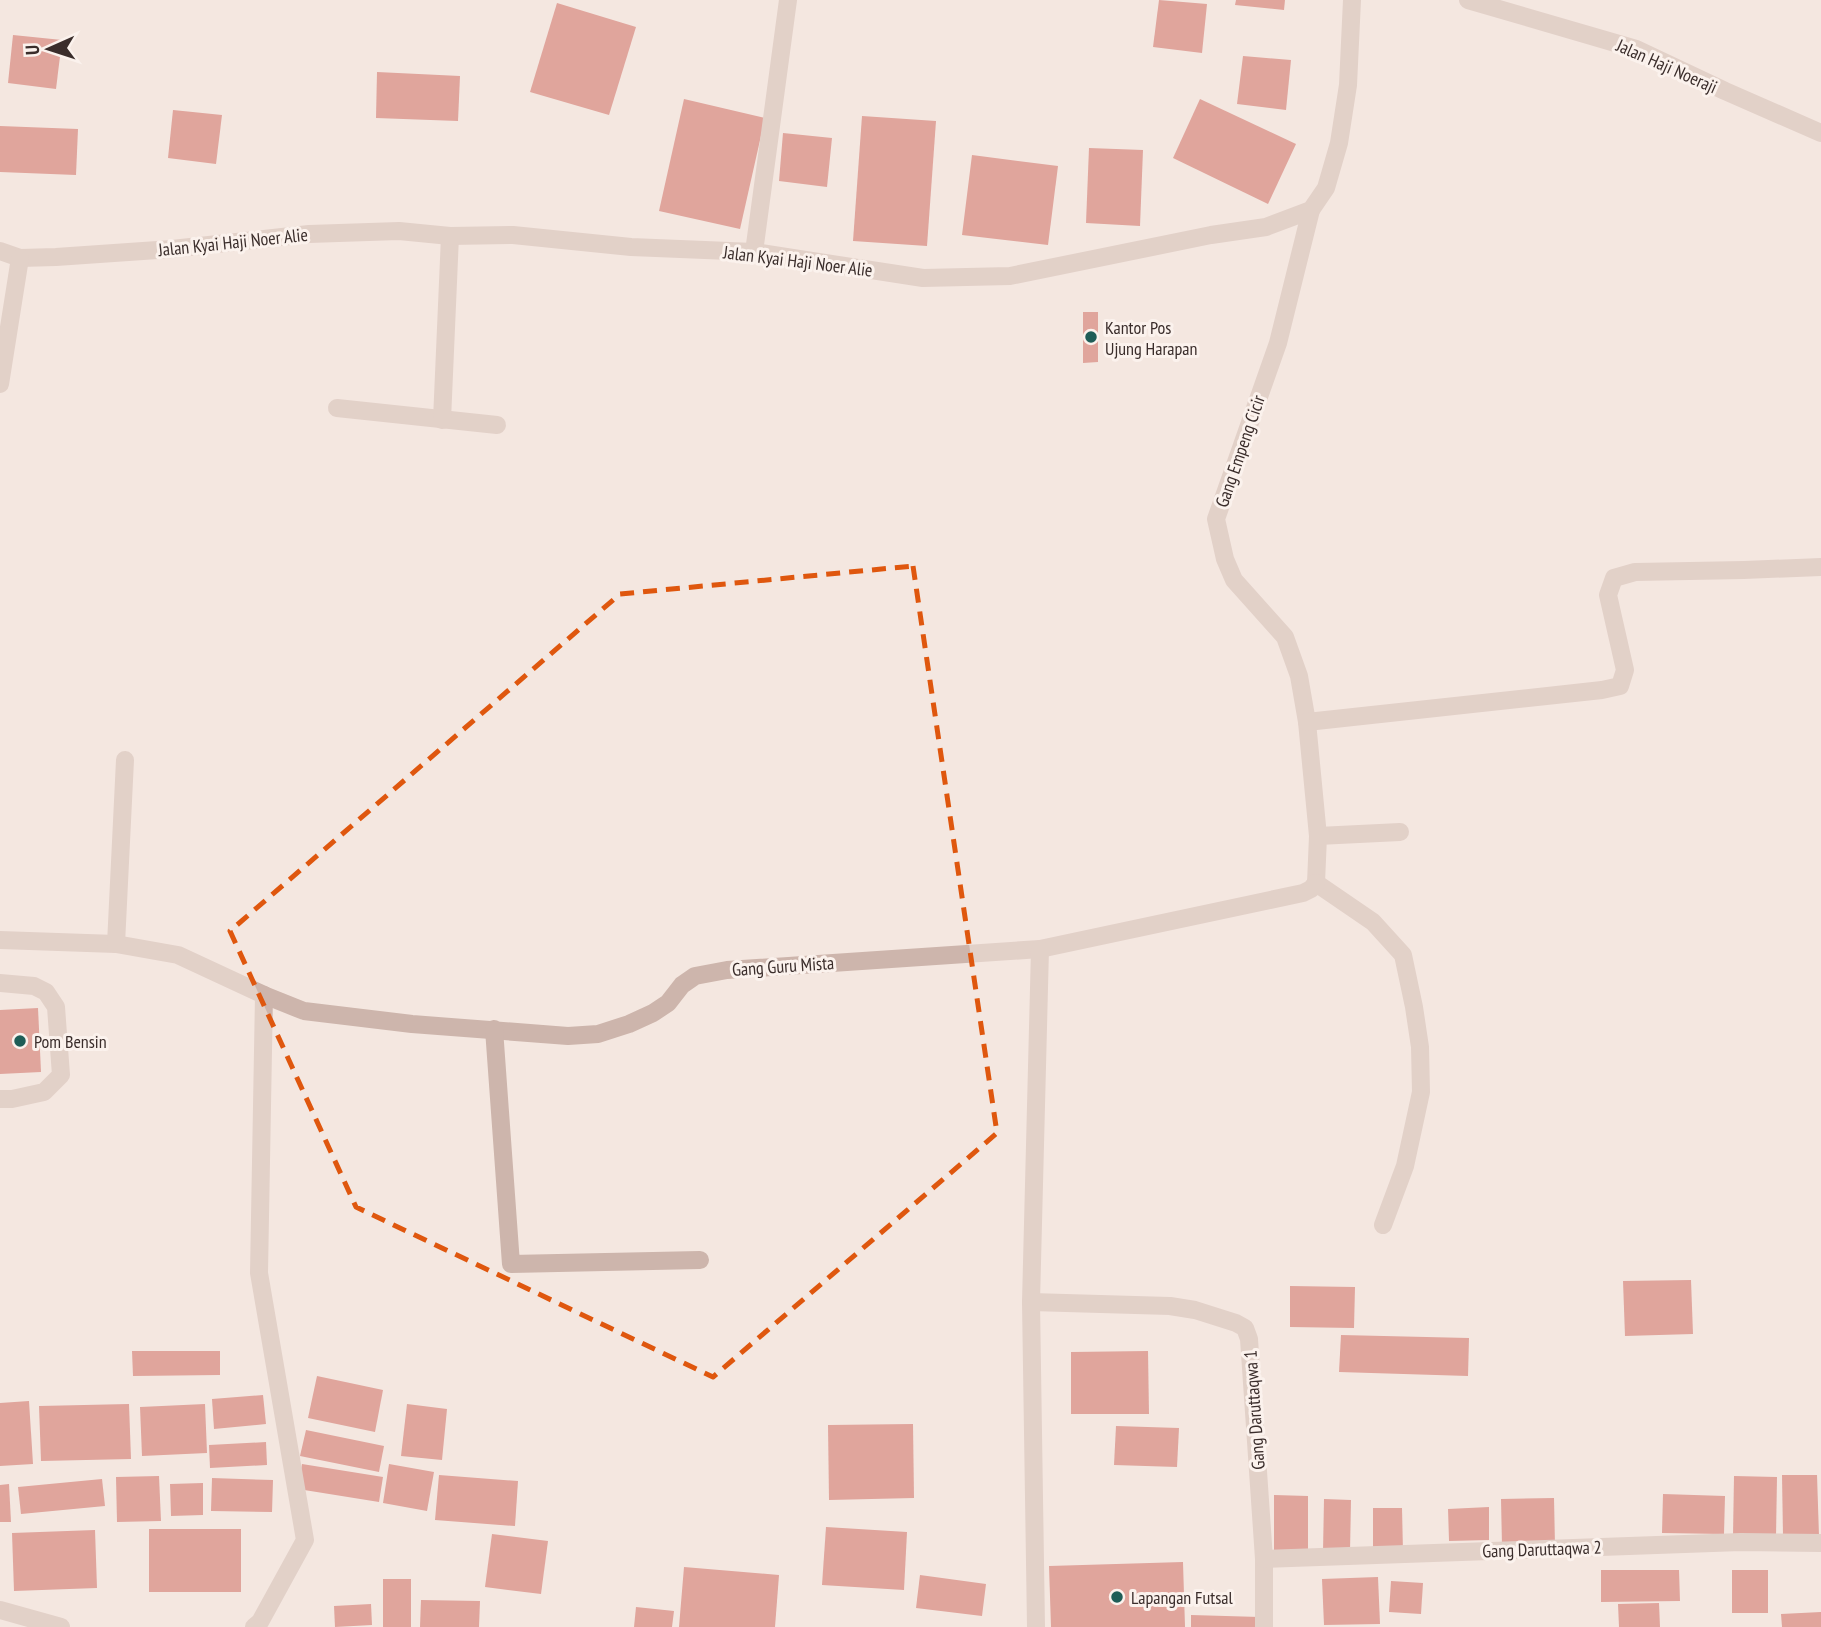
<svg xmlns="http://www.w3.org/2000/svg" width="1821" height="1627" viewBox="0 0 1821 1627" font-family="'PT Sans Narrow',sans-serif">
  <style>
    .building { fill: #c7544b }
    .lines { fill: none; stroke-linecap: round; stroke-linejoin: round }
    .service { stroke: #cdb5ac; stroke-width: 18 }
    .minor { stroke: #cdb5ac; stroke-width: 18 }
    .tertiary { stroke: #cdb5ac; stroke-width: 18 }
    .marked { fill: none; stroke: #df570e; stroke-width: 5; stroke-dasharray: 14 9; stroke-linejoin: round }
    .poi-dot { fill: #1f5d57; stroke: #fbf2ed; stroke-width: 2.5 }
    .labels { text-anchor: middle; dominant-baseline: central; stroke-width: 6; stroke-linejoin: round; paint-order: stroke }
    .street-label { font-size: 18px; fill: #3a2d2b; stroke: #fbf2ed }
    .poi-label { font-size: 18px; fill: #3a2d2b; stroke: #fbf2ed; text-anchor: start }
  </style>
  <rect width="100%" height="100%" fill="#f4e7e0"/>
  <g class="building">
    <path d="M1159,0L1207,4L1202,53L1153,47Z"/>
    <path d="M1236,0H1285L1284,10L1235,5Z"/>
    <path d="M557,3L636,27L609,115L530,92Z"/>
    <path d="M13,35L62,40L56,89L8,83Z"/>
    <path d="M1243,56L1291,60L1286,110L1237,104Z"/>
    <path d="M377,72L460,76L458,121L376,118Z"/>
    <path d="M684,99L765,118L740,229L659,211Z"/>
    <path d="M1200,99L1296,144L1268,204L1173,158Z"/>
    <path d="M173,110L222,115L216,164L168,158Z"/>
    <path d="M862,116L936,121L927,246L853,241Z"/>
    <path d="M0,126L78,129L76,175L0,172Z"/>
    <path d="M783,133L832,138L827,187L779,181Z"/>
    <path d="M1089,148L1143,150L1140,226L1086,223Z"/>
    <path d="M972,155L1058,166L1048,245L962,235Z"/>
    <path d="M1083,312H1098V362L1083,363Z"/>
    <path d="M38,1008L41,1072L0,1074V1010Z"/>
    <path d="M1691,1280L1693,1334L1625,1336L1623,1281Z"/>
    <path d="M1290,1286L1355,1287L1354,1328L1290,1327Z"/>
    <path d="M1341,1335L1469,1338L1468,1376L1339,1372Z"/>
    <path d="M132,1351H220V1375L133,1376Z"/>
    <path d="M1148,1351L1149,1414H1071V1352Z"/>
    <path d="M317,1376L383,1390L375,1432L308,1418Z"/>
    <path d="M263,1395L266,1424L214,1429L212,1399Z"/>
    <path d="M29,1401L33,1464L0,1466V1403Z"/>
    <path d="M129,1404L131,1459L41,1461L39,1406Z"/>
    <path d="M205,1404L207,1453L142,1456L140,1407Z"/>
    <path d="M407,1404L447,1409L442,1460L401,1456Z"/>
    <path d="M913,1424L914,1498L829,1500L828,1425Z"/>
    <path d="M1116,1426L1179,1428L1177,1467L1114,1465Z"/>
    <path d="M306,1430L384,1446L379,1472L300,1456Z"/>
    <path d="M266,1442L267,1465L210,1468L209,1445Z"/>
    <path d="M302,1464L383,1477L379,1502L298,1489Z"/>
    <path d="M389,1464L434,1472L427,1511L383,1503Z"/>
    <path d="M439,1475L518,1481L515,1526L435,1520Z"/>
    <path d="M1782,1475H1817L1819,1536H1783Z"/>
    <path d="M159,1476L161,1521L117,1522L116,1477Z"/>
    <path d="M1734,1476L1777,1477L1776,1537L1733,1536Z"/>
    <path d="M212,1478L273,1480L272,1512L211,1511Z"/>
    <path d="M102,1479L105,1506L21,1514L18,1487Z"/>
    <path d="M203,1483V1515L171,1516L170,1484Z"/>
    <path d="M9,1484L11,1522H0V1485Z"/>
    <path d="M1663,1494L1725,1496L1724,1534L1662,1533Z"/>
    <path d="M1274,1495L1308,1496V1552H1274Z"/>
    <path d="M1554,1498L1555,1545L1502,1546L1501,1499Z"/>
    <path d="M1324,1499L1351,1500L1350,1552H1323Z"/>
    <path d="M1489,1507V1540L1449,1541L1448,1509Z"/>
    <path d="M1373,1508H1402L1403,1552H1373Z"/>
    <path d="M826,1527L907,1532L904,1590L822,1585Z"/>
    <rect x="149" y="1529" width="92" height="63"/>
    <path d="M95,1530L97,1588L14,1591L12,1533Z"/>
    <path d="M492,1534L548,1541L541,1594L485,1587Z"/>
    <path d="M1183,1562L1185,1627H1051L1049,1566Z"/>
    <path d="M684,1567L779,1575L775,1627H679Z"/>
    <path d="M1601,1570H1679L1680,1601L1601,1602Z"/>
    <rect x="1732" y="1570" width="36" height="43"/>
    <path d="M920,1575L986,1584L982,1616L916,1608Z"/>
    <path d="M1378,1577L1380,1624L1324,1625L1322,1579Z"/>
    <rect x="383" y="1579" width="28" height="48"/>
    <path d="M1391,1581L1423,1583L1421,1614L1389,1612Z"/>
    <path d="M421,1600L480,1601L479,1627H420Z"/>
    <path d="M1659,1603L1660,1627H1619L1618,1604Z"/>
    <path d="M371,1604L372,1625L335,1627L334,1606Z"/>
    <path d="M636,1607L674,1611L672,1627H634Z"/>
    <path d="M1821,1612V1627H1782L1781,1614Z"/>
    <path d="M1191,1615L1260,1617V1627H1191Z"/>
  </g>
  <g class="lines">
    <path class="service" d="M0,983L34,986L46,992L56,1007L61,1075L44,1092L12,1099H0"/>
    <g class="minor">
      <path d="M1468,0L1636,49L1725,91L1821,133"/>
      <path d="M1311,210L1278,343L1216,519L1225,559L1234,580L1285,637L1299,676L1307,722L1318,836L1316,883"/>
      <path d="M754,252L788,0"/>
      <path d="M337,408L497,425"/>
      <path d="M442,420L450,236"/>
      <path d="M1307,722L1602,690L1620,686L1625,670L1608,595L1614,578L1635,572L1744,570L1821,567"/>
      <path d="M1318,836L1400,832"/>
      <path d="M1316,883L1373,922L1403,955L1414,1007L1420,1047L1421,1092L1405,1166L1383,1225"/>
      <path d="M0,940L116,944L178,955L264,995L259,1273L305,1540L260,1622L254,1627"/>
      <path d="M116,944L125,760"/>
      <path d="M264,995L304,1011L412,1024L568,1036L598,1034L629,1024L653,1013L668,1003L682,985L695,976L727,970L1040,949L1303,893L1311,889L1316,883"/>
      <path d="M494,1029L511,1264L700,1260"/>
      <path d="M1031,1302L1170,1306L1195,1310L1236,1323L1245,1328L1249,1339L1264,1559V1627"/>
      <path d="M1264,1559L1741,1542L1821,1543"/>
      <path d="M1036,1627L1031,1302L1040,949"/>
    </g>
    <g class="tertiary">
      <path d="M0,251L20,258L56,257L172,249L309,234L399,231L450,236L513,235L631,247L754,252L923,278L1010,276L1211,235L1266,227L1311,210L1326,188L1339,143L1348,85L1352,0"/>
      <path d="M0,384L20,258"/>
      <path d="M0,1610L61,1627"/>
    </g>
  </g>
  <path d="M0 0H1821V1627H0ZM913,566L997,1133L713,1377L356,1207L230,931L620,594Z" fill="#f4e7e0" fill-opacity=".55" fill-rule="evenodd"/>
  <path class="marked" d="M913,566L997,1133L713,1377L356,1207L230,931L620,594Z"/>
  <g class="poi-dot">
    <circle cx="1091" cy="337" r="7"/>
    <circle cx="20" cy="1041" r="7"/>
    <circle cx="1117" cy="1597" r="7"/>
  </g>
  <g class="labels">
    <g class="street-label">
      <text transform="translate(1667 66) rotate(24)">Jalan Haji Noeraji</text>
      <text transform="translate(233 242) rotate(-6)">Jalan Kyai Haji Noer Alie</text>
      <text transform="translate(798 261) rotate(7)">Jalan Kyai Haji Noer Alie</text>
      <text transform="translate(1240 451) rotate(-71)">Gang Empeng Cicir</text>
      <text transform="translate(783 966) rotate(-4)">Gang Guru Mista</text>
      <text transform="translate(1254 1410) rotate(-94)">Gang Daruttaqwa 1</text>
      <text transform="translate(1542 1549) rotate(-2)">Gang Daruttaqwa 2</text>
    </g>
    <g class="poi-label">
      <text x="1105" y="327">Kantor Pos<tspan x="1105" dy="21">Ujung Harapan</tspan></text>
      <text x="34" y="1041">Pom Bensin</text>
      <text x="1131" y="1597">Lapangan Futsal</text>
    </g>
  </g>
  <g transform="translate(49 49) rotate(267)" stroke="#fbf2ed" stroke-width="5" paint-order="stroke">
  <path d="M0-5L12 26L0 18L-12 26Z" fill="#3a2d2b"/>
  <text y="-10" font-size="19" font-weight="bold" text-anchor="middle" fill="#3a2d2b">U</text>
  </g>
</svg>
